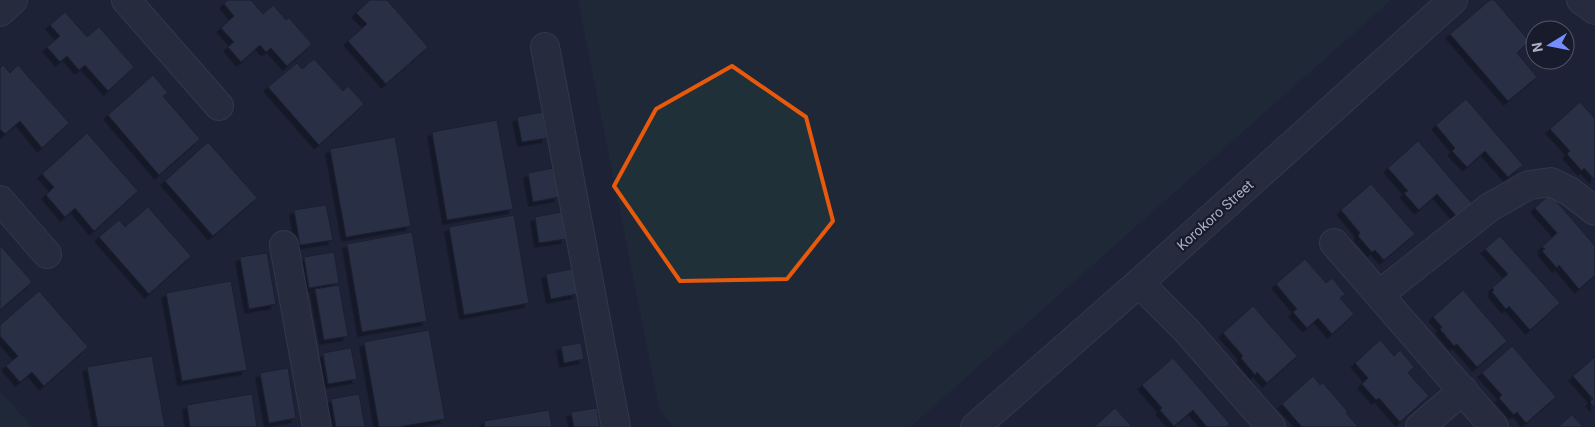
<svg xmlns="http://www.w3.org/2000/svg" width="1595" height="427" viewBox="0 0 1595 427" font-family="Roboto,sans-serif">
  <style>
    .green { fill: #203038 }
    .building { fill: #394058; stroke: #191d2d; filter: url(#shadow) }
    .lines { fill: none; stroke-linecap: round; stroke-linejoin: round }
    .minor-casing { stroke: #4c5063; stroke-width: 30 }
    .minor { stroke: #313647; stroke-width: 28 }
    .marked { fill: none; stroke: #e8590c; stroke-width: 4; stroke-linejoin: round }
    .labels { text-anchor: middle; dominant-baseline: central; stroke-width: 4.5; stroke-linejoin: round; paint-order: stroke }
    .street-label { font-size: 14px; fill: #abafc5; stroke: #171b2b }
  </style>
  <defs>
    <filter id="shadow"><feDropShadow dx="-4.5" dy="4.5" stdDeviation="0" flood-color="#0009"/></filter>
  </defs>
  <rect width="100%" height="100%" fill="#1e2337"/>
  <g class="green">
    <path d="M578,0H1391L910,427H674L660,411Z"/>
    <path d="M0,391L32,427H0Z"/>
  </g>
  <g class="building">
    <path d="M228,0H251L263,14L273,5L286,20L289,18L312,44L287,66L271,48L266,52L260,45L241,62L228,47L234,42L221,28L234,16L224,4Z"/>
    <path d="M370,0H387L428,47L386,84L348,41L367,24L356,13Z"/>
    <path d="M1490,0H1494L1529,41L1517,53L1537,77L1508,101L1450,34Z"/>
    <path d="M65,12L87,37L99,27L134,67L108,91L85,65L79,70L67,56L60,62L47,47L60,36L50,25Z"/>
    <path d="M314,59L343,91L348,86L364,104L319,145L268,87L297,63L302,69Z"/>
    <path d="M3,65L10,73L18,65L69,123L42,148L20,121L5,134L0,129V68Z"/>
    <path d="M153,75L168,93L163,96L200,139L159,175L108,115Z"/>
    <path d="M1466,99L1523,165L1508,177L1485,151L1467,167L1452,151L1455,148L1436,125Z"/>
    <path d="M1580,102L1595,119V178L1594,179L1584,168L1582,171L1567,154L1570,151L1550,129Z"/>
    <path d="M543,112L547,138L522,142L517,117Z"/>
    <path d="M497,120L513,209L447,220L432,132Z"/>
    <path d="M87,133L138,191L94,231L75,208L65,217L46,195L54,187L42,174Z"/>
    <path d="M395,137L411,226L346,237L330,149Z"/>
    <path d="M1418,141L1475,207L1460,220L1437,194L1419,210L1404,193L1408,191L1388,168Z"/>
    <path d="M208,142L257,198L213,236L165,181Z"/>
    <path d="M554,168L559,197L533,202L528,173Z"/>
    <path d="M1371,184L1415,234L1384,260L1375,250L1372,252L1358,236L1360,233L1341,210Z"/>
    <path d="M1550,194L1595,246V275L1579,289L1559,265L1557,268L1542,251L1545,249L1542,247L1557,233L1535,208Z"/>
    <path d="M326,205L333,240L300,245L294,210Z"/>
    <path d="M148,207L191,256L149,294L99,237L119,220L125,227Z"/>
    <path d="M562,212L566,239L539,243L535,217Z"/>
    <path d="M514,215L529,303L464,315L449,227Z"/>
    <path d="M412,232L427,321L362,332L347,244Z"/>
    <path d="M1500,236L1560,303L1530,330L1509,306L1506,309L1492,292L1494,290L1492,288L1508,274L1485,249Z"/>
    <path d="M0,245L32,282L0,310Z"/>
    <path d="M334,252L339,283L309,288L304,257Z"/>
    <path d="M267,253L276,304L249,309L240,257Z"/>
    <path d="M1305,259L1326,283L1332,278L1345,294L1340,298L1354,314L1332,334L1318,318L1307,328L1293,312L1297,309L1276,284Z"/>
    <path d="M572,269L577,294L551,299L546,274Z"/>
    <path d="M231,281L247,370L182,381L166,293Z"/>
    <path d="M339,285L348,336L324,340L315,289Z"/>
    <path d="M1463,290L1507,341L1477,367L1457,344L1454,346L1440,329L1442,327L1433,317Z"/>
    <path d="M39,291L88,347L44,386L32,372L20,382L6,366L18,356L0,336V325Z"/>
    <path d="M1253,306L1297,356L1267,383L1257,372L1255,375L1241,358L1243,356L1223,333Z"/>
    <path d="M429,330L445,419L398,427H379L364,342Z"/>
    <path d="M1380,340L1394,356L1400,350L1414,367L1408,373L1429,396L1400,422L1379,398L1376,400L1362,384L1368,378L1355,363Z"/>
    <path d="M581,343L584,359L564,363L561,346Z"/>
    <path d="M1512,346L1556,397L1526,423L1517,412L1514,415L1499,398L1502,395L1482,373Z"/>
    <path d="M351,348L357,379L328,384L323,353Z"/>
    <path d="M152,356L165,427H98L87,367Z"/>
    <path d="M1595,357V408L1590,402L1593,399L1573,376Z"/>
    <path d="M1173,358L1230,424L1226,427H1207L1193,410L1174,426L1160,410L1162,408L1142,385Z"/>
    <path d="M288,368L296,418L269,423L260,373Z"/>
    <path d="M1313,376L1320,385L1323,383L1348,412L1346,413L1358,427H1302L1282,404Z"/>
    <path d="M252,394L257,427H190L187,405Z"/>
    <path d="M359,394L365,427H336L331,399Z"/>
    <path d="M597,408L600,427H574L571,412Z"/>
    <path d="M1115,408L1132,427H1094Z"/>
    <path d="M549,410L552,427H485L484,421Z"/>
    <path d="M1572,415L1583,427H1558Z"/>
  </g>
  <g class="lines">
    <defs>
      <g id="minor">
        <path d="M126,0L219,106"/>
        <path d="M1581,0L1595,10"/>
        <path d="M0,12L13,0"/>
        <path d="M545,47L616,427"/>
        <path d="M0,200L47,254"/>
        <path d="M1334,243L1494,427"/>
        <path d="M284,245L317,427"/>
        <path d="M1139,283L1186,330L1271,427"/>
        <path d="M1380,294L1490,207L1529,185L1551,182L1569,191L1595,211"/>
        <path d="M975,427L1139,283L1453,0"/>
        <path d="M1420,427L1463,390"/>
      </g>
    </defs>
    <use href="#minor" class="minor-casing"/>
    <use href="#minor" class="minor"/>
  </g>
  <path d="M0 0H1595V427H0ZM732,66L806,117L833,221L787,279L680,281L614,186L656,109Z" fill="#1e2337" fill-opacity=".55" fill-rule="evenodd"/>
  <path class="marked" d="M732,66L806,117L833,221L787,279L680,281L614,186L656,109Z"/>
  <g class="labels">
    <g class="street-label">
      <text transform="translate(1215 215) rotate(-42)">Korokoro Street</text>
    </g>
  </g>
  <g transform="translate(1550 45) rotate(260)"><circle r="24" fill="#171b2b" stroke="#525669"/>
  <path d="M0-4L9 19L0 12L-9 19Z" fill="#768dfe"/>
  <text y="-8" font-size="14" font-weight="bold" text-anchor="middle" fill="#abafc5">N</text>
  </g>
</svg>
